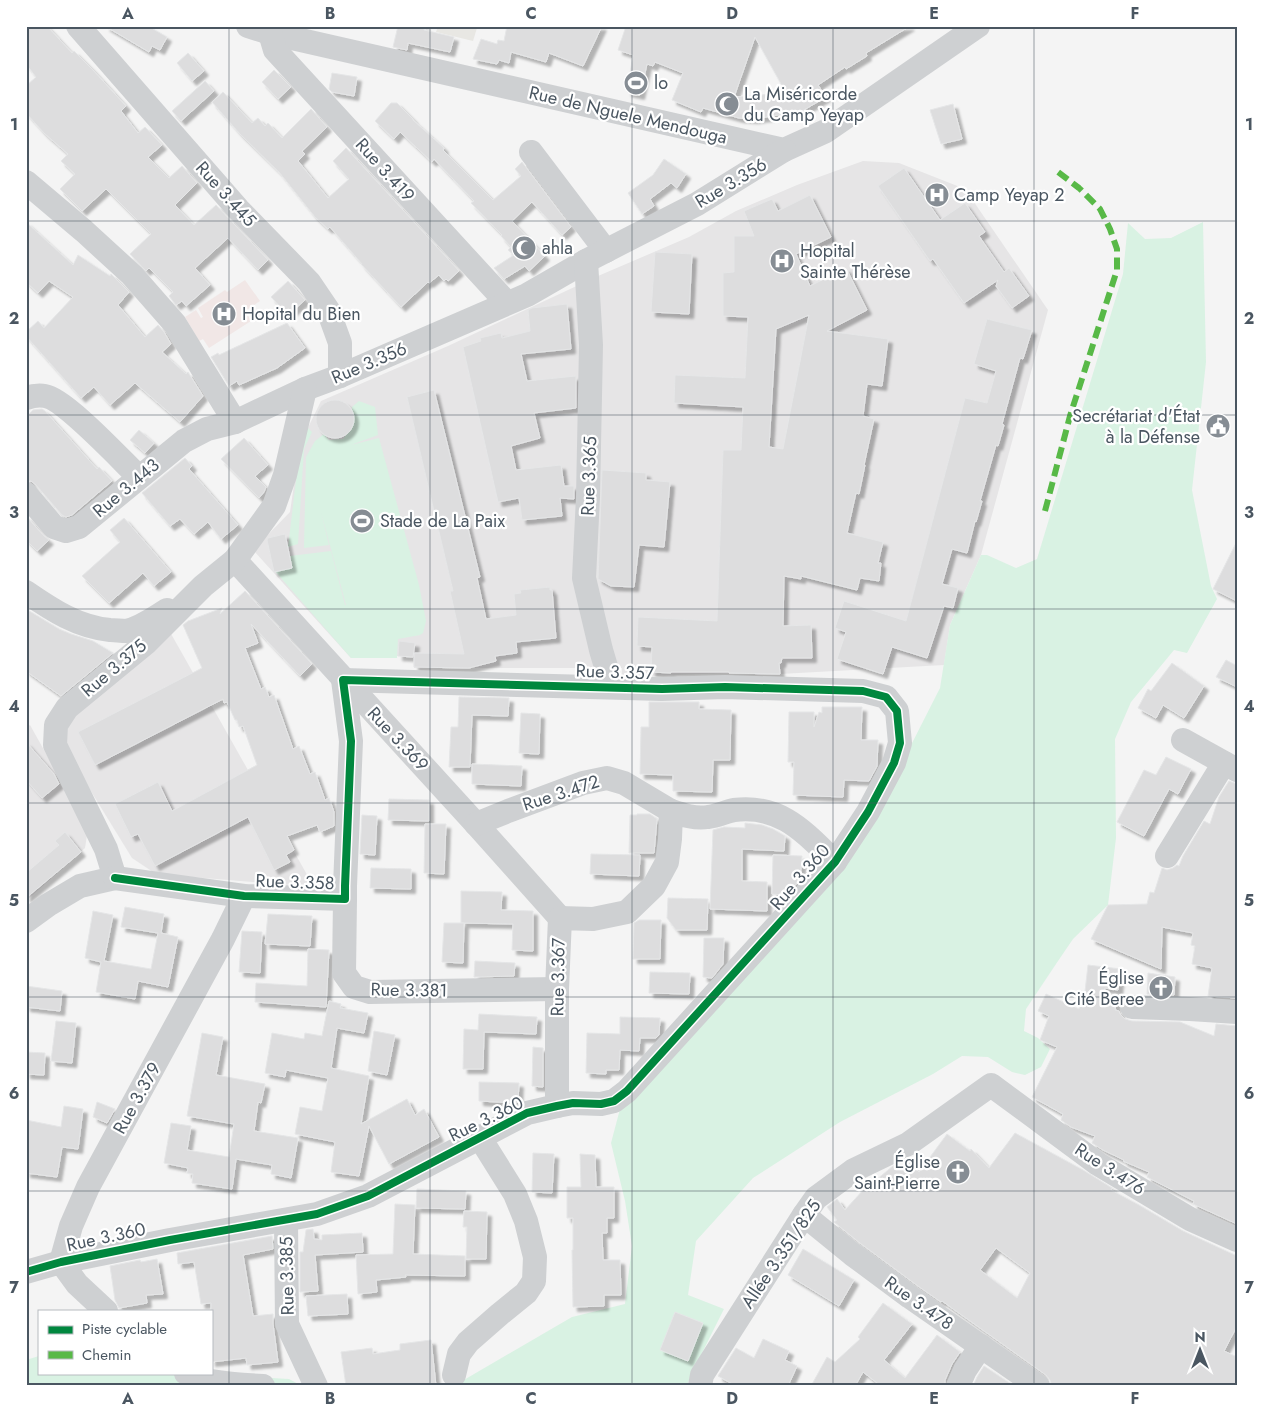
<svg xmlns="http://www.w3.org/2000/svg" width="1263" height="1412" viewBox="0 0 1263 1412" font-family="Jost,sans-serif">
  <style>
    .commercial { fill: #e8e7e3 }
    .education { fill: #e6e5e6 }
    .medical { fill: #f1e7e6 }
    .green { fill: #d9f2e3 }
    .building { fill: #ddddde; stroke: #e5e6e7; fill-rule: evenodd; filter: url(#shadow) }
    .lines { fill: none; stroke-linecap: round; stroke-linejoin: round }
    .minor { stroke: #ced0d2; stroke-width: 24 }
    .quiet { stroke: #58b947; stroke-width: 6; stroke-dasharray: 12 6; stroke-linecap: butt }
    .cycleway-casing { stroke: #fff; stroke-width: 11 }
    .cycleway { stroke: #00873e; stroke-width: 8 }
    .grid { fill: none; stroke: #4a5661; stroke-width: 1; stroke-opacity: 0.55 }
    .labels { text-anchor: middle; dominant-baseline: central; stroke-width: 4.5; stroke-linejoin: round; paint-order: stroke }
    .poi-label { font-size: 18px; fill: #4a5661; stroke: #fff; text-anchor: start }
    .street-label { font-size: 18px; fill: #4a5661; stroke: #fff }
    .neatline { fill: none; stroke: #4a5661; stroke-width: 2 }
    .grid-label { font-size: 16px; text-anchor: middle; font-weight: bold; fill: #4a5661 }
  </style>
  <defs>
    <filter id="shadow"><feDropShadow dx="4.5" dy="4.5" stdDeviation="1" flood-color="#0004"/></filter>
  </defs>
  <rect width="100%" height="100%" fill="#f4f4f4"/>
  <path class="commercial" d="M438,26H471L477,28L473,41L436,32Z"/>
  <g class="education">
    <path d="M863,161L899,163L965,189L1048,310L981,555L950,625L944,665L780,674L729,673L622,677V668H414L413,657L398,656L351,658L253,550L290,512L300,444L321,401L448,346L598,276L689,237L736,211L797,185Z"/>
    <path d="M170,632L314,887L167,875L153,872L132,858L65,749L63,729L71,715Z"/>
    <path d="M30,725L88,829L85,848L26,901V728Z"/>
  </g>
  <path class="medical" d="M245,280L260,301L245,311L251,321L209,348L203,339L199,341L185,317L196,310L201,318L203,317L198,308L225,290L227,292Z"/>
  <g class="green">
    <path d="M1203,222L1206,362L1192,490L1211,586L1217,599L1187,653L1174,650L1131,702L1115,739L1116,838L1108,905L1073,939L1056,964L1026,1009L1024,1031L1038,1038L1050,1049L1041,1067L1025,1075L1012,1072L988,1057L962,1056L933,1074L840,1122L753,1178L696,1241L688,1295L724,1309L690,1377L687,1386H448L457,1384L572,1317L625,1304L632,1246L625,1201L611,1143L620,1109L711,1005L906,755L940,688L950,625L981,555H987L1016,568L1037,559L1123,274L1128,223L1145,239L1171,238Z"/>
    <path d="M359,401L375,407L378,435L351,445L379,438L419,585L426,621L423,633L420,635L398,639L397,658H351L274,570L292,565L290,556L331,551L345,605H346L321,512L329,545L304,548L306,457L315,441L324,434L329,440L343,439L352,427V407Z"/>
    <path d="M307,427L312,432L304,449L298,544L288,547L300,447Z"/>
    <path d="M39,1356V1373H189L289,1379L302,1386H26V1360Z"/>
  </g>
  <g class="building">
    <path d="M26,26H47L72,53L74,51L92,69L126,106L121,111L138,133L145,127L162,145L148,157L169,178L182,166L197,183L175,205L194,225L216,205L268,260L258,270L228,238L195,268L210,285L186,306L182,301L176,305L169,296L173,292L149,268L146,271L130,254L151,234L106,189L82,211L60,189L75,174L61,161L68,154L44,133L26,113V86L36,77L26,64Z"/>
    <path d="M105,26H148L167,37L160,50L152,46L149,52Z"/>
    <path d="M398,26H425L424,30L454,37L450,52L408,43L407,50L393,47Z"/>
    <path d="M507,26H602L583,66L549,53L546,62L511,52L509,63L499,60L497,64L473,59L481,39L497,44L498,40L504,41Z"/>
    <path d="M626,26H910L866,53L867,56L846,69L845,67L818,85L826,97L797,114L796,112L754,119L739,118L703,108L701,112L672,100L683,73L655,62L653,66L647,64L640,95L627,92L633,55L618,50ZM755,37L786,93L734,97Z"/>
    <path d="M188,53L204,71L192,81L177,63Z"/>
    <path d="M274,70L291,87L278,99L262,82Z"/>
    <path d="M332,73L357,77L354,96L332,92L329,89Z"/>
    <path d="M205,81L214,91L181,121L172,111Z"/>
    <path d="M223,92L252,123L258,118L265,126L268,123L282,138L311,109L327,127L302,151L305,154L298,161L328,198L349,179L333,161L346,148L459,271L448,281L446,279L444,281L439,275L429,283L428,282L401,307L361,264H362L330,227L328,229L315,217L279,172L240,134L212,102Z"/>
    <path d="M391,103H397L413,119V120L444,148L443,150L493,200L521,176L515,169L522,162L571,227L562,235L532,202L512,221L545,256L529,271L525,266L504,279L494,268L514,255L508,250L511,247L501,236L502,235L471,203L474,201L434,159L432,162L400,132L394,139L375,121Z"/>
    <path d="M953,104L962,139L941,144L930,110Z"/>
    <path d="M664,159L686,174L677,188L671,183L650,199L654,206L642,214L628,193L653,175Z"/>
    <path d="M904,168L940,220L965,203L985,232L979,236L1004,272L1009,268L1029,296L1012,308L996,286L998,280L964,303L933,259L930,261L878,186Z"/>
    <path d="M810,195L831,237L796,254L810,286L846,268L867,310L827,331L888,339L882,386L867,384L863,416L874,419L864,465H865L859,494L856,493L847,533L883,542L878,563H881L879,581L860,578L857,590L801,576V579L784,576L783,626L811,625L812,658H782L781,663H779L780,674L729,673V672H671V673L651,672L652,647L637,646L638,617L717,621L723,450H741L743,407L674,403L675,375L745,378L748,317L723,316V273L734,272V236H754L744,211L772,199L778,211ZM809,315L783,449L769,447L776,329Z"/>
    <path d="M26,222L73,265L78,255L110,276L111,274L129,292L118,305L145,337L158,325L164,332L171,344L162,352L186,374L188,372L203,396L180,422L135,383L110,405L94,387L81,398L26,336V332L38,321L44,328L73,297L49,281L38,293L26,282Z"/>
    <path d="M655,252L692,254L689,314L651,312Z"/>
    <path d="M288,281L305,300L288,315L271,297Z"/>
    <path d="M567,304L571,349L521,354L527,381L576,376V408L534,413L540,438L511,446L516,470L561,465L564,486H574V499L560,498L562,516L522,520L519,498L498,502L463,347L481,341L480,338L501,333L502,338L530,331L528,310L532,308Z"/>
    <path d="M987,319L1032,330L1023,359L1020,358L1002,424L1004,425L998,446L996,445L980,501H982L976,522L975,521L967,553L952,549L942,584L958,588L953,608L944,606L927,658L892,647L883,674L837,659L846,632L835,628L844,601L906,621L965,398L987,403L996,371L974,364Z"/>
    <path d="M287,323L305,348L277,368L239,385L237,381L229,386L211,357L218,353L219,355Z"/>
    <path d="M434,390L480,577L477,578L486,619L516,615L514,594L521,593L520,590L550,587V590H552L556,638L516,642L517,653L495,656L496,661L469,668L414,667V653L464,654L450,591H453L407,397Z"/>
    <circle cx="335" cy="419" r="19"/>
    <path d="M42,409L45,411L97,469L99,467L112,481L72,515L66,517L62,515L36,485L31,481H26V417L33,410Z"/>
    <path d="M139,430L154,443L145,453L130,440Z"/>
    <path d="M244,438L268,465L255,476L266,487L264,492L259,498L221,459Z"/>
    <path d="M185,458L192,466L189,469L238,525L221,539L208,522L194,534L180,519L170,526L142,493Z"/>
    <path d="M602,470L646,473V480L670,482L664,547L639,545L634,587L611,586L598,579Z"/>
    <path d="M26,516L44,536L49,540L37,551L26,540Z"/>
    <path d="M124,518L171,572L154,586L143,573L109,603L82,576L120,542L110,530Z"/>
    <path d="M285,534L292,568L274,572L267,540L268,538Z"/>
    <path d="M1237,541V601L1213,589Z"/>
    <path d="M245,591L312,664L300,676L251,624L258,643L245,648L261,689L265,687L269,697L274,695L293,749L299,746L310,774L315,772L325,800L329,798L334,812V826L320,832L317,825L287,836L294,850L286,855L290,862L274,870L248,817L155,866L138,834L131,837L115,804L158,782L172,811L257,765L243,726L239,727L237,720H235L227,702L224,703L223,699L95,765L78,732L202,668L183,625L188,621L222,608L220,614Z"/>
    <path d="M26,609L59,629L71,634L93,641L113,653L61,696L26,671Z"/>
    <path d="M399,641L415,643L413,657L398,656Z"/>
    <path d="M1226,660L1237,666V687L1216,677Z"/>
    <path d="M1172,663L1204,686L1184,718L1163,705L1156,718L1138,708L1148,689L1151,691Z"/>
    <path d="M459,697L509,698L508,716L472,715L470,767H449L451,727H458Z"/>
    <path d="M649,702H699V709L731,710L730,760H713L712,792L673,791V775L640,774L641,727H649Z"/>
    <path d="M822,707H862L861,740H878L877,766L869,781L844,780L843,797L793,795L794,762H788L789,712H814V727L819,712L822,713Z"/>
    <path d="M521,713L540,714L539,754L519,753Z"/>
    <path d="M26,742L54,774L59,784L42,798L26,780Z"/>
    <path d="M1166,757L1191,769L1178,794L1169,789L1144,836L1117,822L1144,770L1156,775Z"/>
    <path d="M472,764L522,766L521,786L472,784Z"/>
    <path d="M1229,781L1237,784V998L1208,996L1212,968L1192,964L1195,946L1191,945L1193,933L1162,927L1161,969L1091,939L1108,905L1147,904L1150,892L1154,893L1162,868L1167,870L1173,868L1177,865L1179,866L1183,856L1204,821L1210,824L1219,797Z"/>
    <path d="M389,799L429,800V821L388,820Z"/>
    <path d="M637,814H650L657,819L654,853H629L630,815H637Z"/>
    <path d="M362,815L377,816L375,855L360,854Z"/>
    <path d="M745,823L762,825L773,829L785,836L784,851L742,849V881L767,882V911L710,909L713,830L724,827L745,828Z"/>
    <path d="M425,824H446L444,874L424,873Z"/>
    <path d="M65,832L81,852L26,898V873L59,845L55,841Z"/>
    <path d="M591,854L640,855L639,876L590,874Z"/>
    <path d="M773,855L802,856L800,880L786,895L772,894Z"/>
    <path d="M371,868L411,869V889L370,888Z"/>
    <path d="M461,891L502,892L501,910L533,911V951L512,950L513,924L461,923Z"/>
    <path d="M668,898L708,899L707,930H676L667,918Z"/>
    <path d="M125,907L164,914L161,933L178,937L168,987L138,981L135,999L96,992L101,962L85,958L93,911L113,915L104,961L151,969L158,933L121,927Z"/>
    <path d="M268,914L312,916L310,946L265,944Z"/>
    <path d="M639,920H661L660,959H633L634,923Z"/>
    <path d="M444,923H464L463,963L442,962Z"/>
    <path d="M242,931L262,932L260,973L239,972Z"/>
    <path d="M704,938H724L723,964L712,978L703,977Z"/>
    <path d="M308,949L329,950L326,1007L255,1002L256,983L307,986Z"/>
    <path d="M475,961L515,963L514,976L474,977Z"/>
    <path d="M1088,965L1121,969L1118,990L1105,988L1104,993L1117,998L1115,1010L1119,1011L1120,1014L1125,1019L1132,1021L1180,1022L1214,1036L1216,1024L1237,1026V1224L1193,1204L1194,1201L1147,1177L1149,1172L1123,1161L1124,1160L1103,1150L1092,1143L1095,1136L1071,1127L1061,1120L1063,1114L1032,1097L1057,1047L1040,1040L1049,1016L1038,1011L1046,994L1079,1009L1080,999L1084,1000Z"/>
    <path d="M650,972L690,973L689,994L649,993Z"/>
    <path d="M1148,973L1175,977L1174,995L1147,994Z"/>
    <path d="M26,986L62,991L60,1011L26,1007Z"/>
    <path d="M329,1001L341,1004L340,1008L368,1013L364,1033L337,1028L331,1068L369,1076L361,1124L407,1099L415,1115L424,1109L439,1137L389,1164L369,1126L359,1176L331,1172L335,1142L295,1134L300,1107L322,1111L328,1078L286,1070L285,1077L265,1073L272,1033L304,1039L305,1033L322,1036Z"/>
    <path d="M479,1014L537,1017L536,1034L484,1032L483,1069H463L464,1029L478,1030Z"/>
    <path d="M620,1017L660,1018L659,1035L656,1038H640L639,1051L620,1050L619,1070H606V1074L586,1073L587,1033L620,1034Z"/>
    <path d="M56,1021L76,1023L72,1063L51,1061Z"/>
    <path d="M374,1031L395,1035L387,1075L368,1071Z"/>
    <path d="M202,1033L223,1037L216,1075L265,1084L261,1103L258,1102L254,1131L298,1138L291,1178L271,1174L272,1165L236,1159L232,1189L192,1183L193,1174L187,1173L188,1168L164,1163L171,1123L191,1126L187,1150L229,1157L234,1124L187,1116Z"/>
    <path d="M533,1047L543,1048V1087L532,1086Z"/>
    <path d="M26,1052L45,1053L44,1075L26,1074Z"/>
    <path d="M479,1082L519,1083L518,1102L516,1103L479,1101Z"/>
    <path d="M97,1102L115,1109L107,1123L93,1117Z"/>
    <path d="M64,1106L83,1109L78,1149L62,1147L57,1177L26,1173V1120L61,1127Z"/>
    <path d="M1015,1133L1083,1170L1112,1188L1111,1190L1139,1205L1183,1231L1237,1256V1326L1224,1351L1237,1357V1386H1052L1050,1380L1046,1375L942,1301L941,1302L918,1286L860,1243L834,1222L837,1220L827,1207L837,1199L845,1210L864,1189H865L893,1166L908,1159L919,1172L947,1134L970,1151L971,1149L989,1168ZM996,1248L1030,1273L1017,1298L980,1270Z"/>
    <path d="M533,1153L554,1154L552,1193L532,1192Z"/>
    <path d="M580,1154L595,1155L596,1187H614V1218H607V1233H602L603,1260H620L621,1295H604V1306L573,1307L572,1250H573V1218H567V1187H581Z"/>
    <path d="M417,1189L466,1191L465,1209L416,1208Z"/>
    <path d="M395,1204L415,1205L413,1254L465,1256V1276L405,1275L406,1277L376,1280L377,1292L358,1294L356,1255L393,1254Z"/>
    <path d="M464,1211L487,1212L486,1259H466L467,1227H463Z"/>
    <path d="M313,1229L314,1239L322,1240V1235L362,1233L363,1252L315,1255L318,1291L300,1292V1252H303L306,1230Z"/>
    <path d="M272,1236L273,1249L243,1255L253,1316L273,1314V1324L278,1362L247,1365L246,1358L211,1362V1303L201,1304L194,1262L178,1264L177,1253Z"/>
    <path d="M803,1249L854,1280L839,1306L788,1275Z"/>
    <path d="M157,1259L163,1294L146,1295L147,1303L119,1308L115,1300L110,1266L140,1260L141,1262Z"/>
    <path d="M347,1294L348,1314L308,1316L306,1296Z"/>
    <path d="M883,1303L912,1324L884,1360L905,1378L937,1335L960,1352L952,1364L945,1380V1386H881L863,1372L855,1386H811L827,1357L835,1362L860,1339L858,1337Z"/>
    <path d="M675,1312L703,1323L688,1361L660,1350Z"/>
    <path d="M763,1339L789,1351L785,1360L797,1366L788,1386H736L718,1376L736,1348L754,1358Z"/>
    <path d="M431,1340L436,1386H346L341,1352L372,1348L373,1354L400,1350V1344Z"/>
    <path d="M984,1366L1014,1386H973L977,1377Z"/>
  </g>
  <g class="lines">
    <g class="minor">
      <path d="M78,26L238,209L309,282L328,310L340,343V376"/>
      <path d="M248,26L270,33L784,150L826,131L978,26"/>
      <path d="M270,33L275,50L507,303"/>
      <path d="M531,152L606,251"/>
      <path d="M26,182L84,231L132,275L175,324L235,422L305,389L340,376L527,295L586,261L697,204L784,150"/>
      <path d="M586,261L591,345L588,497L584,578L601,650L612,687"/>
      <path d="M26,398C32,396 39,395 45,396C65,399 121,460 139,477"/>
      <path d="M26,494L54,527L66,531L79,527L184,441L207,429L235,422"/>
      <path d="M235,560L476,824L560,918"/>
      <path d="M26,592C52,610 78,627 110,630C115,630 121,631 126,631C141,628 154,618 167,610"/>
      <path d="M1183,740L1237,770"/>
      <path d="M476,824L508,811L583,783L607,778L624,783L671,811"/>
      <path d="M1167,856L1224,763"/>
      <path d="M345,899L344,973L354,987L370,992L557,989"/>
      <path d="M26,921L48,905L80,886L115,878L106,849L55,745L56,725L67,708L146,643L203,586L235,560L274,506L285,475L305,389"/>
      <path d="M1132,1007L1190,1009L1237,1012"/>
      <path d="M557,1106V989L560,918L593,919L627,912L654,886L667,862L670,839L671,811C683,815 695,819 708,817C717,816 725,812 734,810C781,804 805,833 835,862"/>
      <path d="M804,1215L852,1254L910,1297L1038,1386"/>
      <path d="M286,1220L287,1324L316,1386"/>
      <path d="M26,1272L61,1262L170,1240L317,1214L368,1196L527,1113L557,1106L573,1103L601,1104L614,1101L627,1091L835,862L868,812L894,763L900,743L897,711L886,697L863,691L725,687L662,689L343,680L351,741L345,886V899L244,896L115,878"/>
      <path d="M106,1311L77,1284L61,1262L71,1226L88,1187L223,939L244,896"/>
      <path d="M186,1373C199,1382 246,1385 263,1386"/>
      <path d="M454,1375L459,1354L468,1342L500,1314L526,1293L534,1281L535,1257L526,1221L515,1194L480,1138"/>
      <path d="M700,1386L702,1375L804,1215L816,1198L854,1170L908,1144L991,1085L1098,1164L1190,1219L1237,1240"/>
      <path d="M958,1386L965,1370L981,1346"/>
    </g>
    <path class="quiet" d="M1045,511L1070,416L1117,270V249L1110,229L1100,209L1079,188L1058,172"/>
    <defs>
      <path id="cycleway" d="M26,1272L61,1262L170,1240L317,1214L368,1196L527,1113L557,1106L573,1103L601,1104L614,1101L627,1091L835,862L868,812L894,763L900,743L897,711L886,697L863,691L725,687L662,689L343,680L351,741L345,886V899L244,896L115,878"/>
    </defs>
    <use href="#cycleway" class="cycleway-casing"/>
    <use href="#cycleway" class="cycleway"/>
  </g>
  <path class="grid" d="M229,26V1386M430,26V1386M632,26V1386M833,26V1386M1034,26V1386M26,221H1237M26,415H1237M26,609H1237M26,803H1237M26,997H1237M26,1191H1237"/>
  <defs>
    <symbol id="stadium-disc" viewBox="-11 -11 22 22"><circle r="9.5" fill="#868d94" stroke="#fff"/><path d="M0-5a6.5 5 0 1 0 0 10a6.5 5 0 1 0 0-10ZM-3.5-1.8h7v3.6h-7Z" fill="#fff"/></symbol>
    <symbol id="mosque-disc" viewBox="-11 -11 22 22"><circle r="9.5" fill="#868d94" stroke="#fff"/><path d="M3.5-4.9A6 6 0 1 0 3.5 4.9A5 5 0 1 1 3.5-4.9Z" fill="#fff"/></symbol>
    <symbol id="hospital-disc" viewBox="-11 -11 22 22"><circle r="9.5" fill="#868d94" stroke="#fff"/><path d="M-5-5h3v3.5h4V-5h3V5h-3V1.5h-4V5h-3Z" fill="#fff"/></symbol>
    <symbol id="civic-disc" viewBox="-11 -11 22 22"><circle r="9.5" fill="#868d94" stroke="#fff"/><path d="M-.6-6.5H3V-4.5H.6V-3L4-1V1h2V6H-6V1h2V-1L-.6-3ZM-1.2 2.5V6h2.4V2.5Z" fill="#fff"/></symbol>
    <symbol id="church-disc" viewBox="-11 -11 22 22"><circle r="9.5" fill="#868d94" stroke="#fff"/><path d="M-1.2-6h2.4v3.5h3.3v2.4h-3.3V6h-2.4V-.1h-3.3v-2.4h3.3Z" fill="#fff"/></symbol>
  </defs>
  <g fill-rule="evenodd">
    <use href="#stadium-disc" x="622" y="69" width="28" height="28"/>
    <use href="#mosque-disc" x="713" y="90" width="28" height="28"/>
    <use href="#hospital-disc" x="923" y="181" width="28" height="28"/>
    <use href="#mosque-disc" x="510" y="234" width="28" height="28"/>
    <use href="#hospital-disc" x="768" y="247" width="28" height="28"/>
    <use href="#hospital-disc" x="210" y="300" width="28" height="28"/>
    <use href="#civic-disc" x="1204" y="412" width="28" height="28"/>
    <use href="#stadium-disc" x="348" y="507" width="28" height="28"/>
    <use href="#church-disc" x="1147" y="974" width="28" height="28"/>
    <use href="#church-disc" x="944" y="1158" width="28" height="28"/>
  </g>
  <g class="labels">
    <g class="poi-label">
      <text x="654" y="83">lo</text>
      <text x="744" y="94">La Miséricorde<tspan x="744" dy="21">du Camp Yeyap</tspan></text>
      <text x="954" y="195">Camp Yeyap 2</text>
      <text x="542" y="248">ahla</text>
      <text x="800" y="251">Hopital<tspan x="800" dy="21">Sainte Thérèse</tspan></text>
      <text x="242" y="314">Hopital du Bien</text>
      <text x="1200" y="416" text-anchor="end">Secrétariat d'État<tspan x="1200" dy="21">à la Défense</tspan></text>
      <text x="380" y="521">Stade de La Paix</text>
      <text x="1144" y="978" text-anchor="end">Église<tspan x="1144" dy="21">Cité Beree</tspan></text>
      <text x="940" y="1162" text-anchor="end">Église<tspan x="940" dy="21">Saint-Pierre</tspan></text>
    </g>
    <g class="street-label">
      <text transform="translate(628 115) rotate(13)">Rue de Nguele Mendouga</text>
      <text transform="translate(385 170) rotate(48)">Rue 3.419</text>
      <text transform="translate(731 183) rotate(-31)">Rue 3.356</text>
      <text transform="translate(226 194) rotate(48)">Rue 3.445</text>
      <text transform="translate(369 363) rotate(-23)">Rue 3.356</text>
      <text transform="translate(589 476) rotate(-88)">Rue 3.365</text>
      <text transform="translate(126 488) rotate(-40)">Rue 3.443</text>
      <text transform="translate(114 668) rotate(-40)">Rue 3.375</text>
      <text transform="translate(615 672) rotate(2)">Rue 3.357</text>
      <text transform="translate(398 739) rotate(47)">Rue 3.369</text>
      <text transform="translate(561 793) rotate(-18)">Rue 3.472</text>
      <text transform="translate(800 877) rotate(-49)">Rue 3.360</text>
      <text transform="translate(295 882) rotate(2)">Rue 3.358</text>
      <text transform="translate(558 977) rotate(-89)">Rue 3.367</text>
      <text transform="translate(409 990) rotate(1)">Rue 3.381</text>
      <text transform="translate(137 1098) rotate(-61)">Rue 3.379</text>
      <text transform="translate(486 1119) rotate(-26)">Rue 3.360</text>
      <text transform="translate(1110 1169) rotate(33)">Rue 3.476</text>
      <text transform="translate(106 1237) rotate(-12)">Rue 3.360</text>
      <text transform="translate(781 1254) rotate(-56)">Allée 3.351/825</text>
      <text transform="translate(287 1276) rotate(-91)">Rue 3.385</text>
      <text transform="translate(919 1303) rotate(35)">Rue 3.478</text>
    </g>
  </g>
  <rect width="1263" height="1412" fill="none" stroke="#ffffff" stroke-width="55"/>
  <rect x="38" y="1310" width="175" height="65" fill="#ffffff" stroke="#b7bbc0"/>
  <rect x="48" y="1326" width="25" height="8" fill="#00873e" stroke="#b7bbc0"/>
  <text x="82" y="1334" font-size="15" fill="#4a5661">Piste cyclable</text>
  <rect x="48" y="1351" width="25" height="8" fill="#58b947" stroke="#b7bbc0"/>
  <text x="82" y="1360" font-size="15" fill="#4a5661">Chemin</text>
  <g transform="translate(1200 1350)" stroke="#ffffff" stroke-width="4" paint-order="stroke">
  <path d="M0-4L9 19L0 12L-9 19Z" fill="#4a5661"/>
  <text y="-8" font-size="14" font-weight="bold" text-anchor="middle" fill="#4a5661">N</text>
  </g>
  <rect x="28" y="28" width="1208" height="1356" class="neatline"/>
  <g class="grid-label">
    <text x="128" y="19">A</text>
    <text x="330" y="19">B</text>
    <text x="531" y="19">C</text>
    <text x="732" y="19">D</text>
    <text x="934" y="19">E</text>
    <text x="1135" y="19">F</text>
    <text x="14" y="130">1</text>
    <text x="1249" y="130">1</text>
    <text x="14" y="324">2</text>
    <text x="1249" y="324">2</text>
    <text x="14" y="518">3</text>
    <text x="1249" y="518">3</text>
    <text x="14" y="712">4</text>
    <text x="1249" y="712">4</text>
    <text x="14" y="906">5</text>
    <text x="1249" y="906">5</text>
    <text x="14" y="1099">6</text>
    <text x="1249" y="1099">6</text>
    <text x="14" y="1293">7</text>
    <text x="1249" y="1293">7</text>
    <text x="128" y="1404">A</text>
    <text x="330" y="1404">B</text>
    <text x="531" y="1404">C</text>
    <text x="732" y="1404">D</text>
    <text x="934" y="1404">E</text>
    <text x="1135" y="1404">F</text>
  </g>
</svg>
